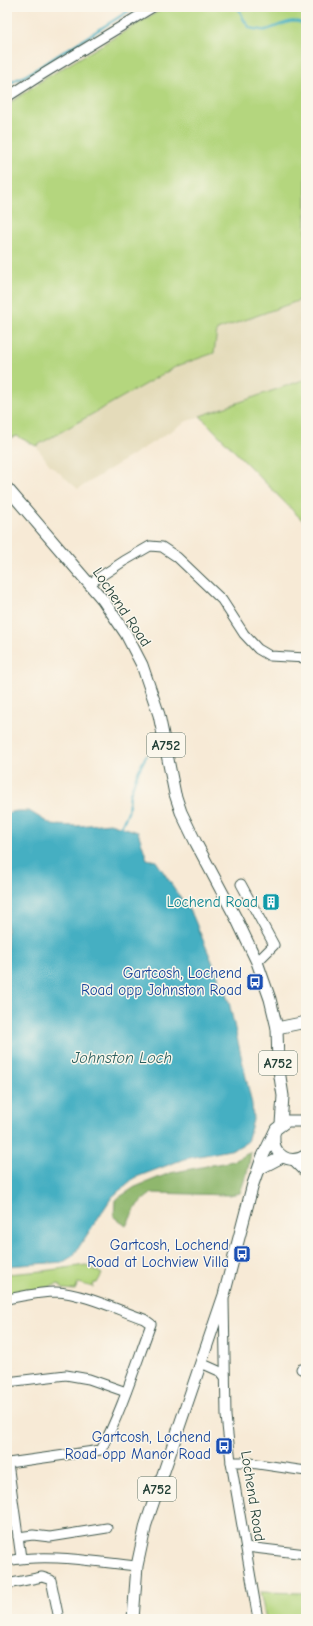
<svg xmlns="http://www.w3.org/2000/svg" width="313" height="1626" viewBox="0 0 313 1626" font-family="'Comic Neue',sans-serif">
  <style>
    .built { fill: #e4dbba }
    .green { fill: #b4d67e; stroke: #6a8a59 }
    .forest { fill: #8fb76d; stroke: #577a50 }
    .water { fill: #44afc2; stroke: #32767b }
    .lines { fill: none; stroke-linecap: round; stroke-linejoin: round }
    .stream { stroke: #44afc2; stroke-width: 2.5 }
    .minor-casing { stroke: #3f574c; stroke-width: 11 }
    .major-casing { stroke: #3f574c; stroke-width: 13 }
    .minor { stroke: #fff; stroke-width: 9 }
    .major { stroke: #fff; stroke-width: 11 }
    .labels { text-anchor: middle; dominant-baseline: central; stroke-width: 3; stroke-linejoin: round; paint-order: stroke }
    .shield { fill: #fbf7ec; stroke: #61756b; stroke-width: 1 }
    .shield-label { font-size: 14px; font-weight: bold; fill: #1f3d34 }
    .street-label { font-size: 15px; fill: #1f3d34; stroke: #fbf7ec }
    .culture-label { font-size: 15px; fill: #0d838f; stroke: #fbf7ec; text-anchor: end }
    .transit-label { font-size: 15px; fill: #164399; stroke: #fbf7ec; text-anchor: end }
    .water-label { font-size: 16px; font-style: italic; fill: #2a5f5f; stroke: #fbf7ec }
  </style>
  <rect width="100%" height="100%" fill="#fbf7ec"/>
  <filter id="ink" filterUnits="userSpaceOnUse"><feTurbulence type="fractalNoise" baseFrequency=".025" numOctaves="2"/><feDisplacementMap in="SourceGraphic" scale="8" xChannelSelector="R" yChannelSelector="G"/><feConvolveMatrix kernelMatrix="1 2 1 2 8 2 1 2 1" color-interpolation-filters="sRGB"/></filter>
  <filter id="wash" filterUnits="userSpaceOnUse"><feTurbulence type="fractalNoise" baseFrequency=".012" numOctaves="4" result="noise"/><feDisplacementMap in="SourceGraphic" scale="16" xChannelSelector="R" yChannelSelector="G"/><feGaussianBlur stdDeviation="0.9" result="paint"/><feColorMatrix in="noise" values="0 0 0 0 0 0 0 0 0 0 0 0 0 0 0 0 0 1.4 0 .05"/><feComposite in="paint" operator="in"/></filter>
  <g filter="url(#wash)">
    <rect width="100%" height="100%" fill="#f7ead6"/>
    <path class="built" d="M306,298V379L187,421L78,489L49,464L36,446L177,366L214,353L217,330Z"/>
    <g class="green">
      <path d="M166,7H306V298L217,330L214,353L177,366L36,446L17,436L7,439V105L44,79Z"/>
      <path d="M306,379V524L200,416Z"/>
      <path d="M86,1265L102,1274L97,1283H94L93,1287L78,1283L75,1290L63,1289L59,1284L30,1292L7,1295V1274L43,1271Z"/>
      <path d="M260,1592L306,1593V1619H303L302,1617L292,1619H266Z"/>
    </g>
    <path class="forest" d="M251,1152L248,1169L240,1193L229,1195L152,1193L138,1204L126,1226L114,1217L115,1200L135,1187L170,1173L233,1161Z"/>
    <path class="water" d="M17,811H29L52,825L78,826L110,823L138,832L147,859L156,861L193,916L229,1002L252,1104L253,1120L247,1142L235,1149L184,1159L134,1178L112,1197L73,1256L63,1262L7,1266V813Z"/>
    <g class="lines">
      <g class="stream">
        <path d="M238,7L244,20L250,28C255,29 261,31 266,30C279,27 294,15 306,26"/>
        <path d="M7,84L25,76L135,7"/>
        <path d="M121,827L128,812L130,794L137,774L146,756"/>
      </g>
    </g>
  </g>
  <g filter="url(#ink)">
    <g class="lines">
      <defs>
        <g id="minor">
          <path d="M7,97L43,74L153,7"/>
          <path d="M89,584L124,561L150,546L162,547L177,557L222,600L244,634L258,649L270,656L306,658"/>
          <path d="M241,884L274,945L257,962"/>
          <path d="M293,1160L306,1173"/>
          <path d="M7,1299C23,1296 40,1292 56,1292C82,1293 118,1310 144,1319L151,1324C135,1367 122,1410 101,1450L8,1463L21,1558"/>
          <path d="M224,1300L226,1416L231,1462L258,1619"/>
          <path d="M201,1363L221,1372L225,1377"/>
          <path d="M301,1369L306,1370"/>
          <path d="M7,1382L66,1375L89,1379L126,1392"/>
          <path d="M231,1462H244L306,1471"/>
          <path d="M18,1537L33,1535L50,1537L107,1528"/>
          <path d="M246,1547L306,1554"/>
          <path d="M7,1561C50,1553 94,1562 137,1566"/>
          <path d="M7,1584L42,1577L51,1580L59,1619"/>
        </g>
        <g id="major">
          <path d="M7,488L103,600L126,634L142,665L159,715L175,794L181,812L196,843L237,920L257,962L270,999L277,1028L278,1064L283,1096L281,1124"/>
          <path d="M277,1028L306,1022"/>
          <path d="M274,1136C272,1155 290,1166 306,1155"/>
          <path d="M259,1169L282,1157"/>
          <path d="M133,1619L137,1566L146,1524L224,1295L253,1184L262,1158L276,1129L287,1121H301"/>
        </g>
      </defs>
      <use href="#minor" class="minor-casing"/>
      <use href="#major" class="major-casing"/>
      <use href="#minor" class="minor"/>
      <use href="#major" class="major"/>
    </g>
  </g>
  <defs>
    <symbol id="building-square" viewBox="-11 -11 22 22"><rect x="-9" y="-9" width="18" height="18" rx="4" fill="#0f9aa8" stroke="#fbf7ec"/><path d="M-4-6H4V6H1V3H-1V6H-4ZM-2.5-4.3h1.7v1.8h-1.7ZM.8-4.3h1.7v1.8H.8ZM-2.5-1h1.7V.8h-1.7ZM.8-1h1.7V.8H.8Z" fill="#fff"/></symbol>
    <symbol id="bus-square" viewBox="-11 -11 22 22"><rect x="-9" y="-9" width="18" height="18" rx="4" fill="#1a4fb4" stroke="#fbf7ec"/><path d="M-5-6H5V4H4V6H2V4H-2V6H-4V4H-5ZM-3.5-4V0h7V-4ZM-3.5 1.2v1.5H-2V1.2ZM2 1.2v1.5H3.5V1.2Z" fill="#fff"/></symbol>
  </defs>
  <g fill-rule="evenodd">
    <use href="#building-square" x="261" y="892" width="20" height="20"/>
    <use href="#bus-square" x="245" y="972" width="20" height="20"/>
    <use href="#bus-square" x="232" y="1244" width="20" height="20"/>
    <use href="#bus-square" x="214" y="1436" width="20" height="20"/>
  </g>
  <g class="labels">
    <g class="shield">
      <rect x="147" y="733" width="38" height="24" rx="3"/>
      <rect x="259" y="1051" width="38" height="24" rx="3"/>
      <rect x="138" y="1477" width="38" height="24" rx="3"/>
    </g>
    <g class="shield-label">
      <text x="166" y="745">A752</text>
      <text x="278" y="1063">A752</text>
      <text x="157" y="1489">A752</text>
    </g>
    <g class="street-label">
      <text transform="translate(122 607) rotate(56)">Lochend Road</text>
      <text transform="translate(253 1496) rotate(81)">Lochend Road</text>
    </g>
    <g class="culture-label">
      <text x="258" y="902">Lochend Road</text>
    </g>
    <g class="transit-label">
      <text x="242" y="973">Gartcosh, Lochend<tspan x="242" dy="17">Road opp Johnston Road</tspan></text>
      <text x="229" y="1245">Gartcosh, Lochend<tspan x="229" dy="17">Road at Lochview Villa</tspan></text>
      <text x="211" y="1437">Gartcosh, Lochend<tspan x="211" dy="17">Road opp Manor Road</tspan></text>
    </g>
    <g class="water-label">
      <text x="122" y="1058">Johnston Loch</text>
    </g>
  </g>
  <rect width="313" height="1626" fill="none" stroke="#fbf7ec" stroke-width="24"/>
</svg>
